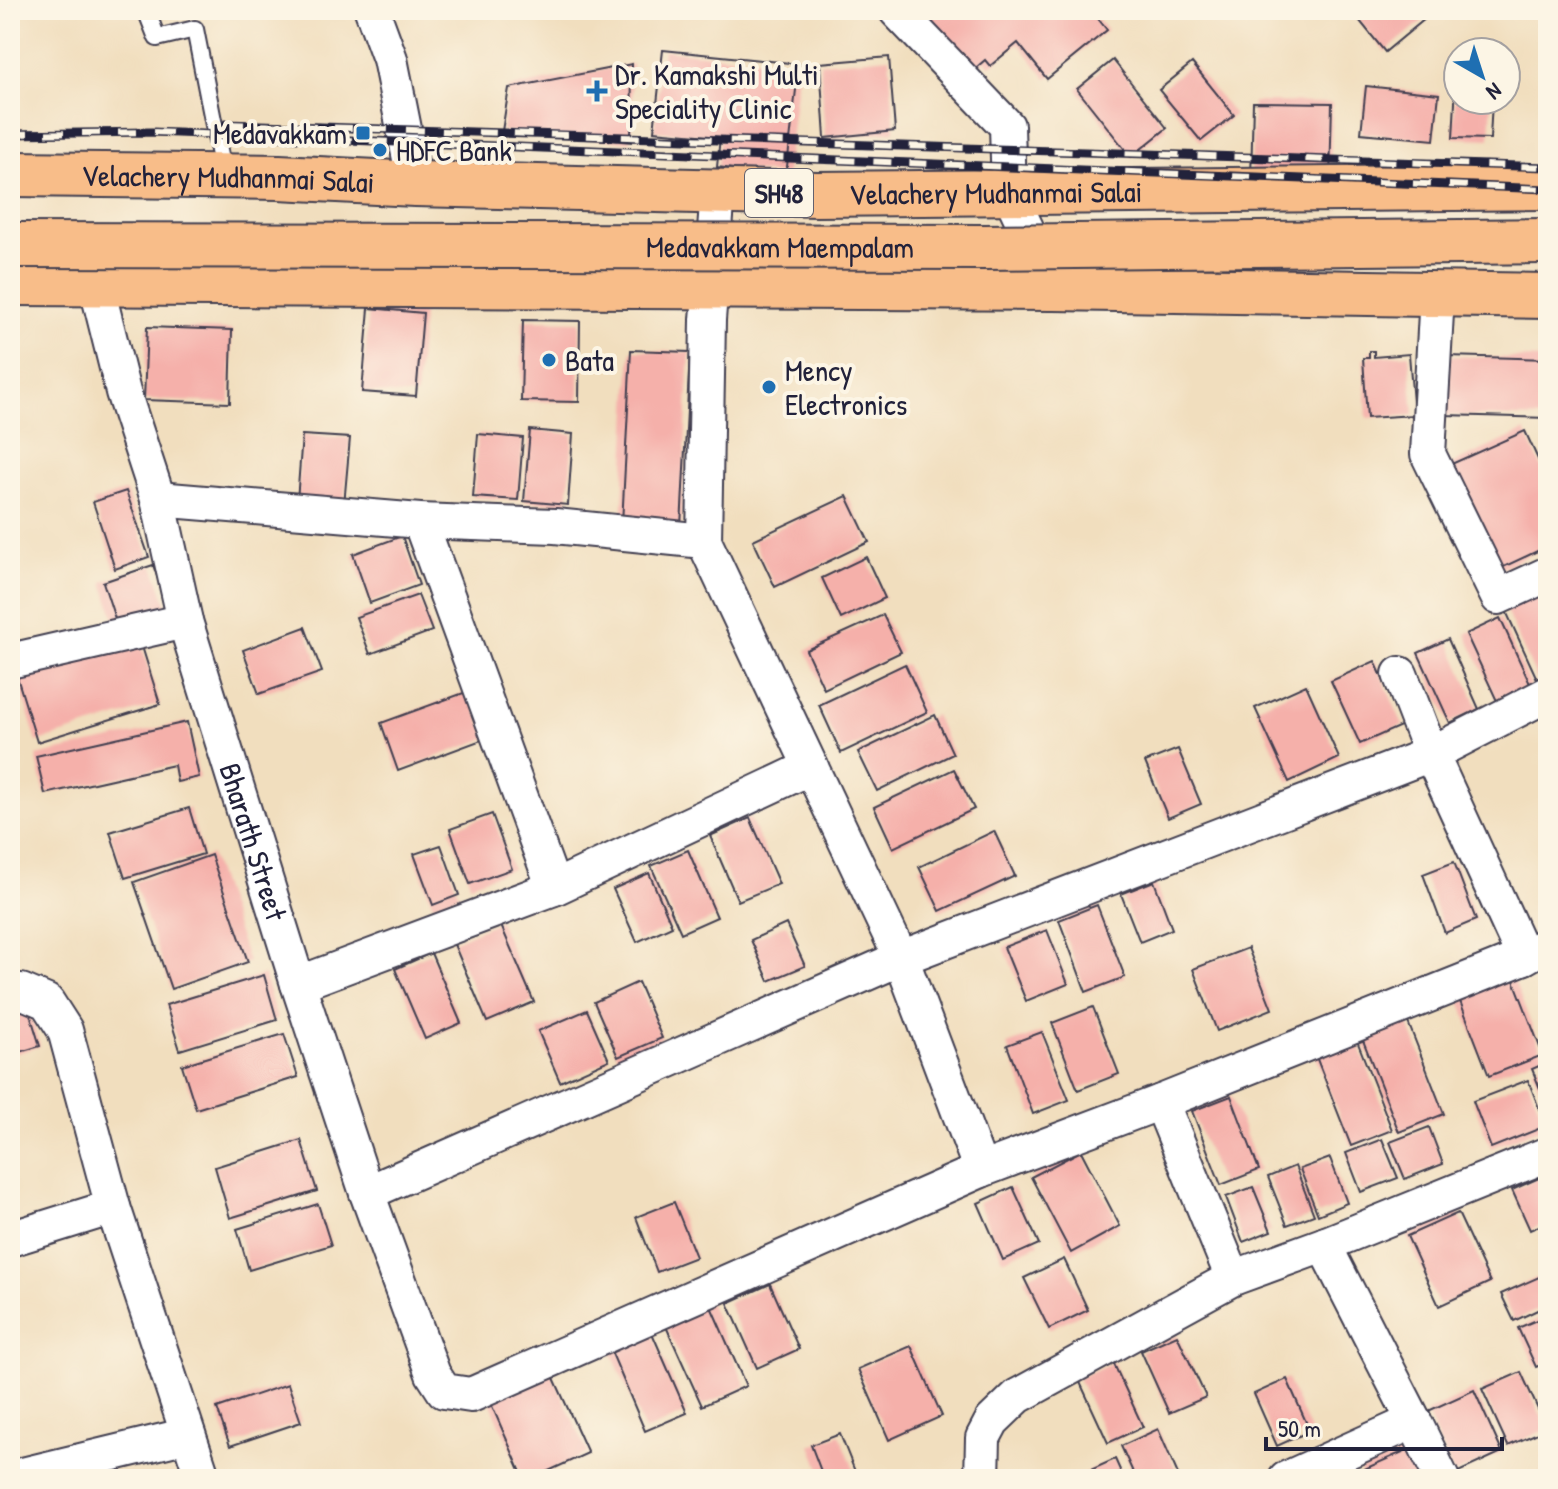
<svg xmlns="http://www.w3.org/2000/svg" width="1558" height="1489" viewBox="0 0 1558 1489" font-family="'Patrick Hand',sans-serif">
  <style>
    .building { fill: #f5b0aa }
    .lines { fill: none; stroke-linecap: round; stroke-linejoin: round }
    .lane-casing { stroke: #413e4f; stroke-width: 20 }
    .street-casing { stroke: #413e4f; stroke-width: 38 }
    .primary-casing { stroke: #413e4f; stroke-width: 48 }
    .lane { stroke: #fff; stroke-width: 16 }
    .street { stroke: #fff; stroke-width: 34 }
    .primary { stroke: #f8bd89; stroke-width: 44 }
    .rail-casing { stroke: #22223b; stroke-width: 9 }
    .rail { stroke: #fcf5e5; stroke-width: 6; stroke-dasharray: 18; stroke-linecap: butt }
    .primary-bridge-casing { stroke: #413e4f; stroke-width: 48; stroke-linecap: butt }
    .primary-bridge { stroke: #f8bd89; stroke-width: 44 }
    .poi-dot { fill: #1f6fb2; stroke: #fcf5e5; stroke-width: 3 }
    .labels { text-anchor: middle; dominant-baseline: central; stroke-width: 8; stroke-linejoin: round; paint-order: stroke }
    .shield { fill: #fcf5e5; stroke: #63616e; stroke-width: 2 }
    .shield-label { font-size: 28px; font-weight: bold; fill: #22223b }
    .poi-label { font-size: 30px; fill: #22223b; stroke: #fcf5e5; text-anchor: start }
    .street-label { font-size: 30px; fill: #22223b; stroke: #fcf5e5 }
  </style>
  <rect width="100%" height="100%" fill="#fcf5e5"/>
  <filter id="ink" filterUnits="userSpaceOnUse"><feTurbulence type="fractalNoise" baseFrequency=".0125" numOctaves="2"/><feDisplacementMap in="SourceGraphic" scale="16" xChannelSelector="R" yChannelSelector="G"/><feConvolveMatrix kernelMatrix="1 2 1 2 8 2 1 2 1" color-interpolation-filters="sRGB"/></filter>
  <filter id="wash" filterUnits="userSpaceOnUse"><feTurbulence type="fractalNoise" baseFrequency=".006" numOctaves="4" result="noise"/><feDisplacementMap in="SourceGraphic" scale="32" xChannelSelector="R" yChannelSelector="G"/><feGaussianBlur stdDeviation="1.8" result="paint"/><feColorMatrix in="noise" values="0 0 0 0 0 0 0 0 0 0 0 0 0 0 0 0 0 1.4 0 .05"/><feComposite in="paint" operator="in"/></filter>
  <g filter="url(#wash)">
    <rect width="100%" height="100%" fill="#f1debe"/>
    <g id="blocks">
      <g class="building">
        <path d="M921,10H1091L1107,30L1047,79L1018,43L990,66L985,60L971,72Z"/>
        <path d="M1351,10H1420L1426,18L1385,52Z"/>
        <path d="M663,50L799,64L786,175L717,167L720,137L654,131Z"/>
        <path d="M889,57L895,131L825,138L820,63Z"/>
        <path d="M1113,60L1167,128L1131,157L1077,89Z"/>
        <path d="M1192,63L1234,115L1201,141L1159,90Z"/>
        <path d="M632,64L631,142L502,131L509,88Z"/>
        <path d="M1456,84H1458V100H1492L1490,139L1453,138Z"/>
        <path d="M1366,86L1439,94L1434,140L1361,133Z"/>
        <path d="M1253,102L1332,103L1330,180L1251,179Z"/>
        <path d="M369,308L423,313L416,396L362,392Z"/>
        <path d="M523,320L580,321L579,402L521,401Z"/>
        <path d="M147,327L232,330L230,403L144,400Z"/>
        <path d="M631,350L690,352L681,527L622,524Z"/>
        <path d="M1369,351H1374V357L1409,354L1414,415L1367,418L1363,358H1369Z"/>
        <path d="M1447,356L1548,359V418L1445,415Z"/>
        <path d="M530,430L573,434L568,505L524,501Z"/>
        <path d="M1525,431L1548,481V546L1495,571L1447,466Z"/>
        <path d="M478,434L523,438L518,500L473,497Z"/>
        <path d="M302,435L350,438L344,505L297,501Z"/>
        <path d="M126,491L149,557L115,569L93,502Z"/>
        <path d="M847,496L869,542L775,587L753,540Z"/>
        <path d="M402,536L419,585L370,603L353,554Z"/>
        <path d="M866,557L885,598L841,619L822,578Z"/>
        <path d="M153,565L168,608L117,625L103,582Z"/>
        <path d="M1548,590V674L1537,679L1505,609Z"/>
        <path d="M418,595L432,631L370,654L356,617Z"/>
        <path d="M883,615L901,652L824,689L806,650Z"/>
        <path d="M1500,618L1531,686L1497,701L1466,634Z"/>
        <path d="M305,627L322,672L259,694L243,650Z"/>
        <path d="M1448,639L1479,709L1450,723L1418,653Z"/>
        <path d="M140,640L160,704L37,742L17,677Z"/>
        <path d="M1375,661L1403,725L1360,744L1331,681Z"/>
        <path d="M905,664L927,712L841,753L819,705Z"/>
        <path d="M1306,685L1339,758L1289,782L1255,708Z"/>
        <path d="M469,691L487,738L398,771L381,723Z"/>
        <path d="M935,715L953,754L877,791L858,752Z"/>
        <path d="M187,722L199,777L177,782L174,765L45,794L36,756Z"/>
        <path d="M1178,749L1201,804L1168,818L1145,762Z"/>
        <path d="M954,769L974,809L893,848L874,807Z"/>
        <path d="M189,808L203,854L125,878L110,832Z"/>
        <path d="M492,814L512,869L470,884L450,829Z"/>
        <path d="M750,818L779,884L738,901L710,836Z"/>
        <path d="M994,831L1015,876L940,911L919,867Z"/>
        <path d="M441,845L459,895L433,905L414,854Z"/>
        <path d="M688,850L717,917L681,933L651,866Z"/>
        <path d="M211,855L248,962L171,989L134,882Z"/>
        <path d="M1454,862L1476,920L1445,933L1423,874Z"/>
        <path d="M649,873L672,926L637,942L613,889Z"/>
        <path d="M1154,881L1172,929L1140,942L1121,894Z"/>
        <path d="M1097,905L1125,977L1086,992L1059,920Z"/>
        <path d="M499,921L534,1002L487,1022L453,942Z"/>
        <path d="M786,924L805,966L769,981L751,940Z"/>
        <path d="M1047,930L1068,984L1026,1001L1004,947Z"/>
        <path d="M1248,948L1272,1009L1217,1031L1193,969Z"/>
        <path d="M431,953L461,1023L425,1039L395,969Z"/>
        <path d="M264,975L277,1020L180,1050L166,1005Z"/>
        <path d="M1512,975L1543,1055L1489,1076L1458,996Z"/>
        <path d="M638,982L662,1038L618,1057L594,1002Z"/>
        <path d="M27,1004L40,1046L10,1055V1009Z"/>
        <path d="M1093,1007L1119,1074L1078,1090L1052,1023Z"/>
        <path d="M587,1010L609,1060L560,1082L538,1031Z"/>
        <path d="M1404,1012L1444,1114L1399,1132L1359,1030Z"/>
        <path d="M1042,1032L1069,1100L1033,1114L1007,1045Z"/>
        <path d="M284,1034L298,1077L196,1109L182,1065Z"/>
        <path d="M1356,1038L1392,1130L1351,1146L1315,1054Z"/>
        <path d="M1548,1062V1108L1532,1069Z"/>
        <path d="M1528,1080L1546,1126L1491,1148L1473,1101Z"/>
        <path d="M1231,1096L1259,1170L1221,1185L1192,1111Z"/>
        <path d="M1429,1127L1443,1164L1405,1179L1390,1142Z"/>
        <path d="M1382,1139L1398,1178L1361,1192L1346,1153Z"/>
        <path d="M301,1140L317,1191L230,1218L215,1167Z"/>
        <path d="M1081,1151L1120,1226L1071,1253L1031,1177Z"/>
        <path d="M1330,1158L1347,1203L1318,1215L1300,1169Z"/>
        <path d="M1295,1166L1314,1215L1287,1225L1268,1177Z"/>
        <path d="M1548,1174V1222L1530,1230L1512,1190Z"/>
        <path d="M1013,1187L1039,1244L1003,1260L978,1203Z"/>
        <path d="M1253,1187L1271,1231L1243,1242L1226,1197Z"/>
        <path d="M674,1202L696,1257L657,1272L636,1217Z"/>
        <path d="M318,1204L331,1245L249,1270L237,1229Z"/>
        <path d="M1458,1213L1490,1282L1439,1306L1407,1236Z"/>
        <path d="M1064,1259L1088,1310L1049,1329L1024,1278Z"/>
        <path d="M1548,1273V1305L1514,1321L1501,1294Z"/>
        <path d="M770,1284L799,1349L757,1368L728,1303Z"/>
        <path d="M709,1302L746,1386L702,1406L664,1322Z"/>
        <path d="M1548,1315V1362L1536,1367L1518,1328Z"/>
        <path d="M649,1326L687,1413L645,1431L608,1344Z"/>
        <path d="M1177,1335L1206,1397L1169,1413L1141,1351Z"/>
        <path d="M911,1346L942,1416L889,1440L858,1369Z"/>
        <path d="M1113,1362L1143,1427L1108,1443L1078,1378Z"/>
        <path d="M550,1369L588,1453L531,1479H524L488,1397Z"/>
        <path d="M1521,1372L1547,1429L1508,1446L1482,1389Z"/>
        <path d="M1287,1379L1310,1431L1277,1446L1254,1394Z"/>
        <path d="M288,1384L301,1422L230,1446L217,1408Z"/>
        <path d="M1474,1390L1502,1452L1454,1474L1426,1412Z"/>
        <path d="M1158,1429L1180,1479H1136L1121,1446Z"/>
        <path d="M840,1434L858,1479H824L811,1445Z"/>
        <path d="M1416,1446L1431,1479H1363L1360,1471Z"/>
        <path d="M1115,1459L1124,1479H1087L1084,1473Z"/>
      </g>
    </g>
  </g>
  <g filter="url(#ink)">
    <use href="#blocks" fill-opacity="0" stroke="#413e4f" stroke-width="2"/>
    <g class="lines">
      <defs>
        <path id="lane" d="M146,10L157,38L195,29L224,176"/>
        <g id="street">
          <path d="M372,10L390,59L415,184"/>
          <path d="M896,10L1007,126L1009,192L1044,266"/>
          <path d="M718,191L708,320L704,541L901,958L981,1170"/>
          <path id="s1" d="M96,284L123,392L158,499L185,621L298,984L367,1193L433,1374L444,1391L471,1395L981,1170L1161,1102L1524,957"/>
          <path d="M1437,295L1428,454L1498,597L1548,574"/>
          <path d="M158,499L420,521L555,526L704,541"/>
          <path d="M420,521L554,888"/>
          <path d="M10,661L185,621"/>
          <path d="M1400,674L1431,754L1524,957L1548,944"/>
          <path d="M298,984L554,888L811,767"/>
          <path d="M10,993L21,991L47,1002L65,1030L113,1207L203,1479"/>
          <path d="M1161,1102L1233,1278"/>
          <path d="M367,1193L901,958L1431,754L1548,694"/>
          <path d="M10,1239L113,1207"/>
          <path d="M1326,1244L1331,1259L1414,1421L1442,1479"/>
          <path d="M10,1478L188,1435"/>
          <path d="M982,1479L983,1438L992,1421L1018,1396L1233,1278L1326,1244L1548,1154"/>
          <path d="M1286,1479L1414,1421"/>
        </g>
        <g id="primary">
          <path id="s2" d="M10,174L279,177L415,184L817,194L1548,187"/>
          <path d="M10,283L1054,288L1548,296"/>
        </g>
      </defs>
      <use href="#lane" class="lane-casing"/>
      <use href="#street" class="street-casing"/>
      <use href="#primary" class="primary-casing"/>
      <use href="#lane" class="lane"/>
      <use href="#street" class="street"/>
      <use href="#primary" class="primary"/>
      <defs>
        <g id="rail">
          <path d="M226,124L1548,167"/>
          <path d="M10,134L152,132L1548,189"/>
        </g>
      </defs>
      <use href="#rail" class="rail-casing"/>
      <use href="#rail" class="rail"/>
      <defs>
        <g id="primary-bridge">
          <path id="s3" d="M10,245L985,247L1548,241"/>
        </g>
      </defs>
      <use href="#primary-bridge" class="primary-bridge-casing"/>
      <use href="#primary-bridge" class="primary-bridge"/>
    </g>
  </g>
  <g class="poi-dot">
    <path d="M593 79h8v8h8v8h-8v8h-8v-8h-8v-8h8z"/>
    <rect x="355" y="125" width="16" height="16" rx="4"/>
    <circle cx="380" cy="150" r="8"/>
    <circle cx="549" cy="360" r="8"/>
    <circle cx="769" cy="387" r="8"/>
  </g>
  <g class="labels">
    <rect class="shield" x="745" y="169" width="68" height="48" rx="6"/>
    <g class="shield-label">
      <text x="779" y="193">SH48</text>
    </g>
    <g class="poi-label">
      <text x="615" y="74">Dr. Kamakshi Multi<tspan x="615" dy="34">Speciality Clinic</tspan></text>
      <text x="347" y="133" text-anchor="end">Medavakkam</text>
      <text x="396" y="150">HDFC Bank</text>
      <text x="565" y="360">Bata</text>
      <text x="785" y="370">Mency<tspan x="785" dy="34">Electronics</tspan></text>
    </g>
    <g class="street-label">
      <text stroke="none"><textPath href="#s2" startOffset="218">Velachery Mudhanmai Salai</textPath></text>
      <text stroke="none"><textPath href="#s2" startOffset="986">Velachery Mudhanmai Salai</textPath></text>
      <text stroke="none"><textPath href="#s3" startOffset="770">Medavakkam Maempalam</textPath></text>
      <text stroke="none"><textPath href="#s1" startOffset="580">Bharath Street</textPath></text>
    </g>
  </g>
  <rect width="1558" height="1489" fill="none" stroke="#fcf5e5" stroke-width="40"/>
  <g transform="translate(1482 76) rotate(141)"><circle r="38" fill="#fcf5e5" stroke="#a5a1a1" stroke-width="2"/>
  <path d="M0-6L14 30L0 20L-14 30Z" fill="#1f6fb2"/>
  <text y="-12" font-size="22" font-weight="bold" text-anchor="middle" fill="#22223b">N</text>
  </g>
  <path d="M1266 1437v12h236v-12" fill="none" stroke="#22223b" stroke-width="4"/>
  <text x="1278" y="1437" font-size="24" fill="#22223b" stroke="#fcf5e5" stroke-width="6" paint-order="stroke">50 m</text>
</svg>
